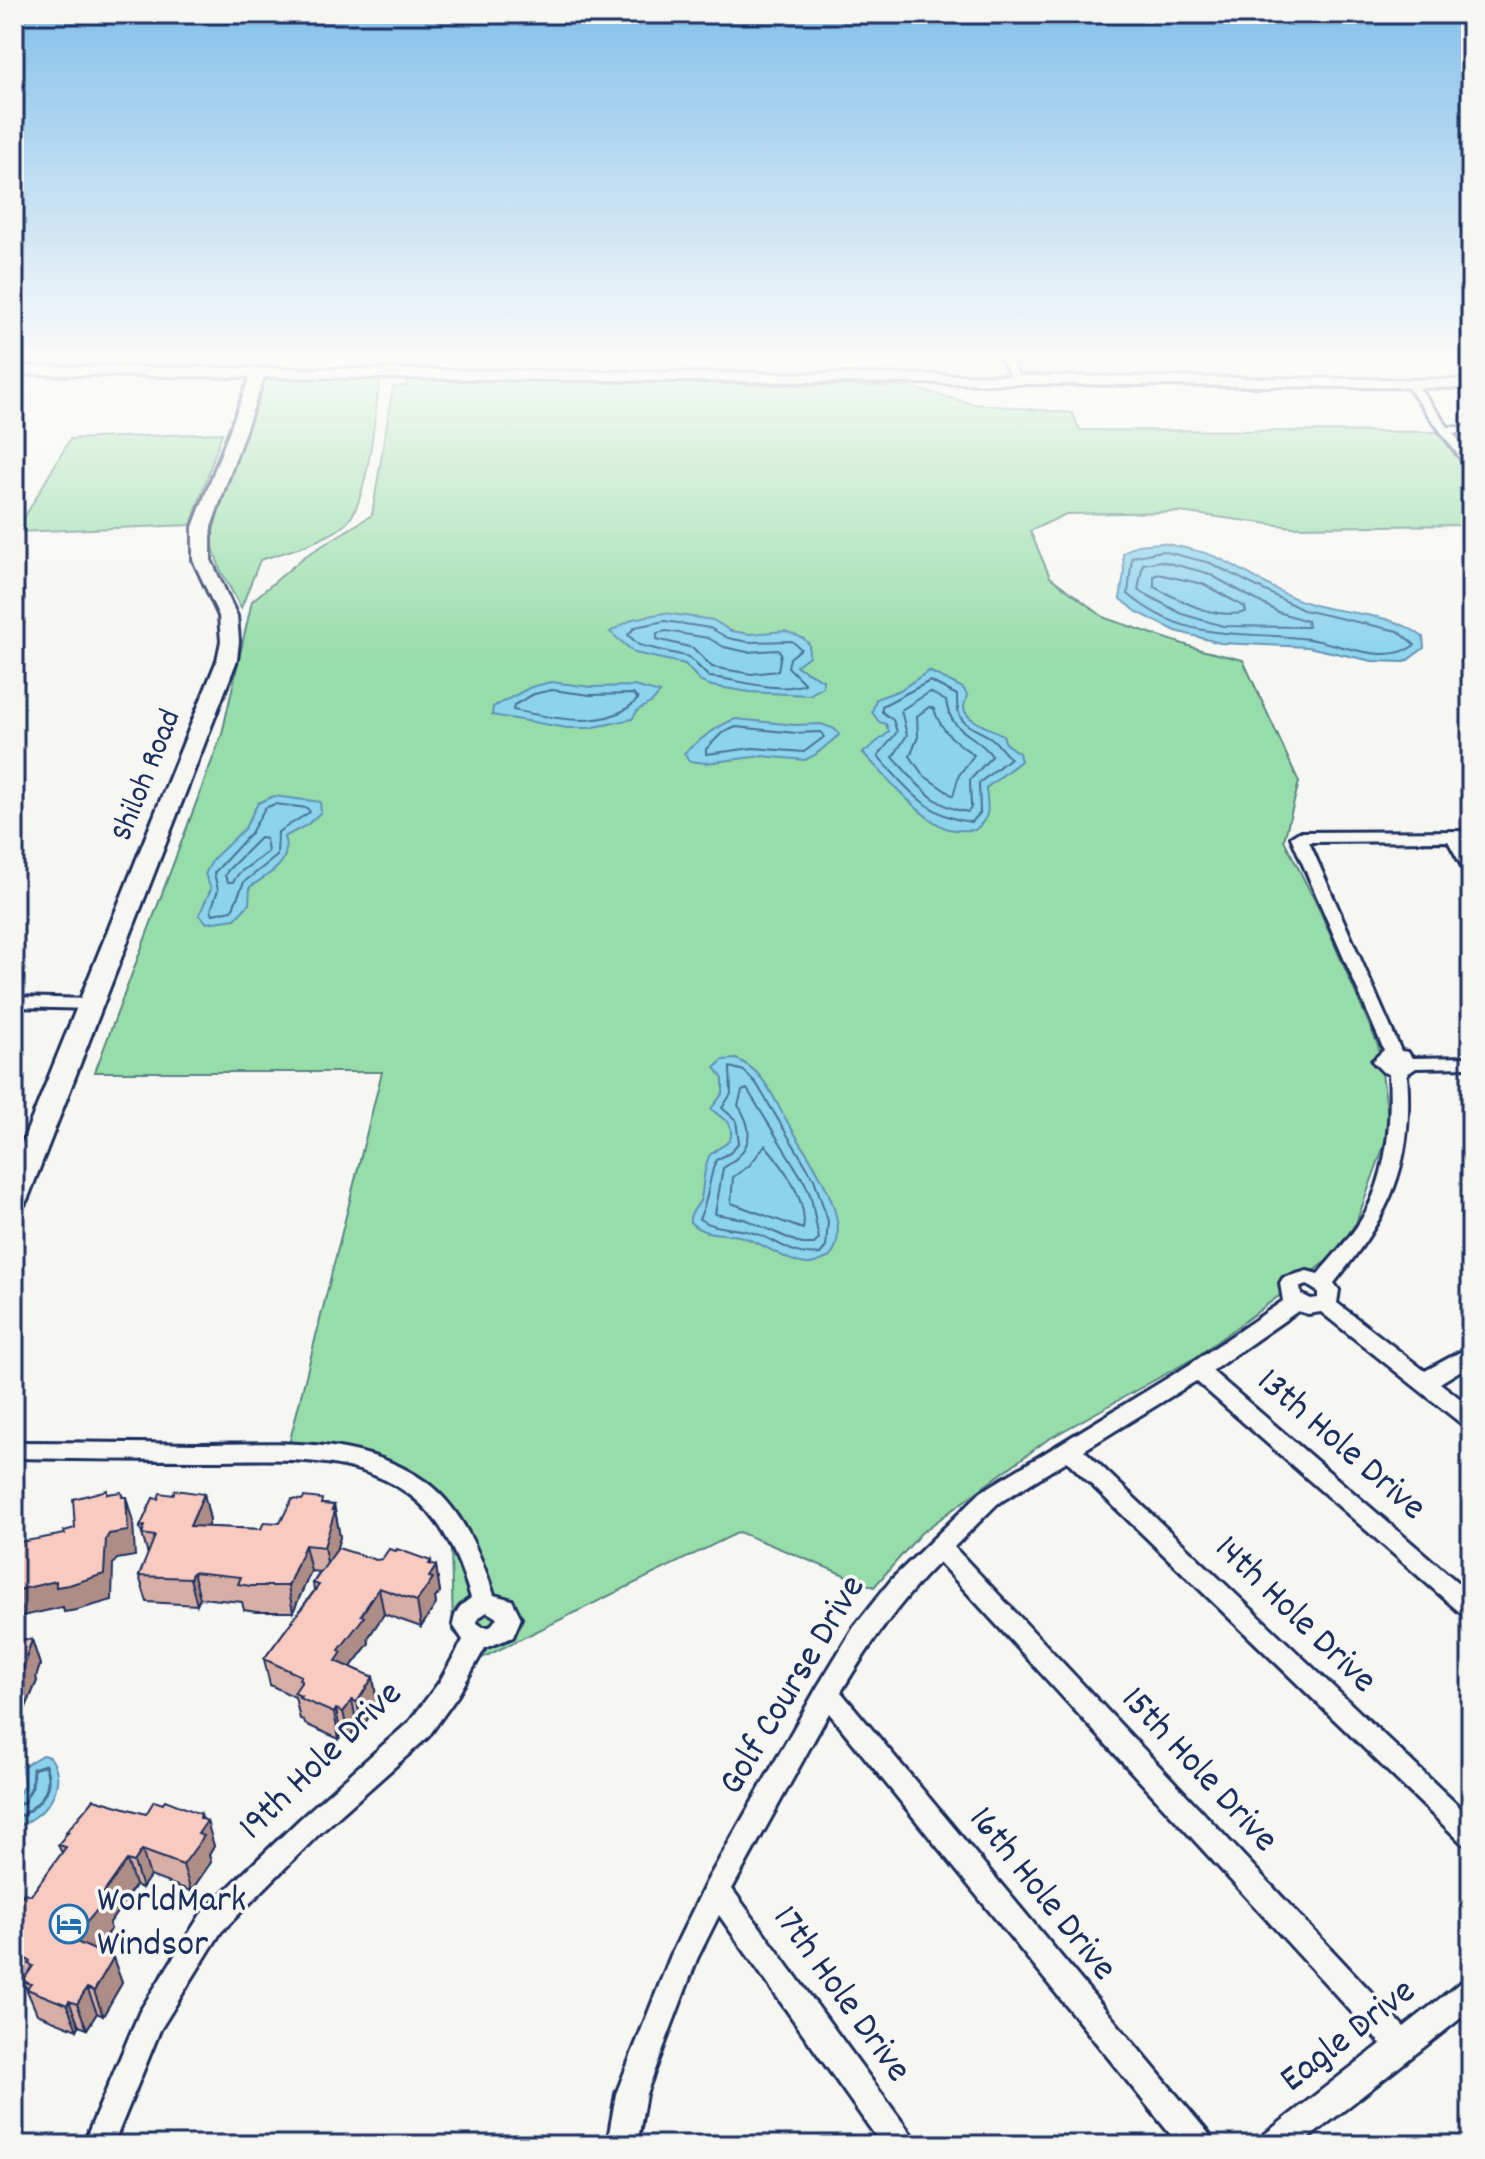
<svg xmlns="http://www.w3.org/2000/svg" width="1485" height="2159" viewBox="0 0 1485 2159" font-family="Dekko,sans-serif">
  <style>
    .green { fill: #97dda9; stroke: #598684; stroke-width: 2 }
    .water { fill: #8cd3ed; stroke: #5f91b4; stroke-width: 2 }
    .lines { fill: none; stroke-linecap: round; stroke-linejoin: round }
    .shore-far1 { stroke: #487197; stroke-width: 2 }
    .shore { stroke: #487197; stroke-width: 3 }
    .street-casing { stroke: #1b2f5e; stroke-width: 6 }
    .secondary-casing { stroke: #1b2f5e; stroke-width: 6 }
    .street { fill: #f6f6f2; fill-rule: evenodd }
    .secondary { fill: #f6f6f2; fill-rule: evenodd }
    .wall { fill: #d6aea5; stroke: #1b2f5e; stroke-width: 2 }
    .shaded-wall { fill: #ae8d86; stroke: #1b2f5e; stroke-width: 2 }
    .building { fill: #f9cac0; stroke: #1b2f5e; stroke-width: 2 }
    .labels { text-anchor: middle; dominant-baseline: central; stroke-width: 7; stroke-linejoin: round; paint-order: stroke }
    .street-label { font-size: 32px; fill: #1b2f5e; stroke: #f6f6f2 }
    .near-street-label { font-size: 38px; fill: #1b2f5e; stroke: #f6f6f2 }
    .near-poi-label { font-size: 38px; fill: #1b2f5e; stroke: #f6f6f2; text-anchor: start }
  </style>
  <rect width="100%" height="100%" fill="#f6f6f2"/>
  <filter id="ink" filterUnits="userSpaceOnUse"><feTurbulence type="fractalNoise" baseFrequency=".0125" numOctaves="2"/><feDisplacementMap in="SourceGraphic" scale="16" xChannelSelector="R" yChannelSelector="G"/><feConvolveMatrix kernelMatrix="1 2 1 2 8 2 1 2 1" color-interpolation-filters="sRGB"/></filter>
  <g filter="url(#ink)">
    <g class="green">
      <path d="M266,376L380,378C375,413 369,492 350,519C337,538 283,553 260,560L241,608L220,569L211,540L227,479Z"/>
      <path d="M409,379L909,387L974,404L1072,413L1080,430L1438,432L1471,476V525L1292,527L1180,512L1066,514L1030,531L1050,577L1105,618L1201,650L1243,660L1299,782L1284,840L1319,909L1378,1045L1390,1129L1356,1223L1332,1257L1196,1357L1047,1440L921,1533L874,1587L739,1532L480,1659L453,1631L450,1505L383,1462L289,1444L382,1072H95L222,734L252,601L304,557L372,515L393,387L407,386Z"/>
      <path d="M222,433L191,525L16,532L70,439Z"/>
    </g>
    <g class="water">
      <path d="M1162,543C1180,547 1199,550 1216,557C1252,573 1283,599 1323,607C1357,615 1394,614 1423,637L1424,648L1405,662L1372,661L1308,647L1220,643L1176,631L1137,612L1120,599L1124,573L1123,553L1137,545Z"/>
      <path d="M664,613L713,620L731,631L750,634L785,631L803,638L809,644V656L796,666L823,680V687L809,695L750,692L712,686L701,682L685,664L635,653L610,632L633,619Z"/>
      <path d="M929,671L963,688L967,695C966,699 964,703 964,708C966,722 993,729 1003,735L1006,744L1019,753L1021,761L986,788C987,807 993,815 975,830C966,830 957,831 949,829C923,822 883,773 863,753L889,732L886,724L879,722L872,712L876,699L900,690Z"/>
      <path d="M551,682L591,687L634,686L660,693L652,702L638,710L632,719L590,728H567L492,715L493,707L531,687Z"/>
      <path d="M736,719L796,725L821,724L835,729L839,735L815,755L805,760L762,756L706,763L689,761L684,753C698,741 719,724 736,719Z"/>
      <path d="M274,796L320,802L321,812L307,825L284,837C293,863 270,873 250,887L249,904L235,919L207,923L199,915L211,889L205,874L213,859L245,828L258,803Z"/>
      <path d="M736,1059C766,1071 774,1101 790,1126C808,1156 857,1222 830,1257C822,1260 814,1265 806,1264C784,1261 764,1243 742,1237C723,1231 706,1238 690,1222C689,1210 698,1209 701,1198C704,1183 703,1171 709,1156C721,1143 737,1146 729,1123L711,1109L723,1093V1079L715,1067L723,1060Z"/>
      <path d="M42,1755L50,1757C71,1785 43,1820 14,1827V1802L24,1785L22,1767Z"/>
    </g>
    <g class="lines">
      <g class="shore-far1">
        <path d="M1162,551L1210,563L1303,610L1398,631L1415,645C1385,666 1342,644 1309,639C1240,630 1187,644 1128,594L1132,557Z"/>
        <path d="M1161,561L1207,573L1278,612L1307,621L1308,627L1223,626L1182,614L1138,590L1143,564Z"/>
        <path d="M1158,574L1203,584L1245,607L1246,612C1213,620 1182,601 1154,587V576Z"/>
        <path d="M665,621L710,628L728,638L748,642L792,641L801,649L790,658L788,667L805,684C775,694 739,679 709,677L689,657L639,645L628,635L635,627Z"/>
        <path d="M666,631L708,638L724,647L747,652L778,650L781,653L778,671L751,674L712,667L693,648L657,639V633Z"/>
        <path d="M930,681L957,695C956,726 968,724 991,738C998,743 1003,752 1010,758L979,783L980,813L972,822C929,818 905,787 878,756L897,732L893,720L882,712V706Z"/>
        <path d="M552,690L590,695L633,694L638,699C608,732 552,718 513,710L514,705L534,694Z"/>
        <path d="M930,692L946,701C951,735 975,732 992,756L970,780L971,808L968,812C933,808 915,781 893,757L907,735L901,710Z"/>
        <path d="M929,707L934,709C941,732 956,742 974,755L959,775L953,796L923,775L910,756L918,737L917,716Z"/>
        <path d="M736,727L796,733L821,732L824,737L804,752L753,748L706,754V749L722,733Z"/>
        <path d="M275,804L307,808L310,812L278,832L277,856L244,882L232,910L213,914L211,910L218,890L214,873L251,833L265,808Z"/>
        <path d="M260,838L266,839L268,852L239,873L233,882H228L225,876L228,870Z"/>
        <path d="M730,1067L744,1071L756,1083L814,1179L828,1221L826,1247L820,1254C793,1258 778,1240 754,1233C736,1227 716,1230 699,1219C709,1200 708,1180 716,1160L730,1153L739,1142L736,1120L722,1108L731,1094Z"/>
        <path d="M747,1089L805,1183L811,1197L819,1239L814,1244H802L744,1219L715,1214L723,1168C751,1151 756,1132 738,1105L742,1091Z"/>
        <path d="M765,1145C782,1164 809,1202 803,1229L731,1203L733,1177L749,1166Z"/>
      </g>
      <path class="shore" d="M14,1806L23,1803L32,1787L33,1769L45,1765C56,1791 36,1809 14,1819"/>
      <defs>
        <g id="street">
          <path d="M1001,358H1011L1022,383H1014Z"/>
          <path d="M1406,381H1414L1448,427H1471V433H1453L1471,457V468L1467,467L1406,385Z"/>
          <path d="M1471,831V841H1463L1471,855V874L1465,872L1448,841L1309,842L1401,1051L1408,1052L1412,1058L1471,1057V1067L1416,1068L1407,1074C1414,1166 1390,1214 1334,1283L1339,1290L1337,1303L1425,1371L1471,1346V1364L1440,1383L1471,1407V1427L1463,1425L1321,1312L1308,1314L1298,1311L1212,1371L1471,1594V1618L1463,1615L1196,1381L1084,1450L1471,1818V1847L1462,1843L1067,1461L997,1504L954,1547L1404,2027L1461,1982L1471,1978V2010L1300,2145H1261L1265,2134L1381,2044L939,1562C899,1602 870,1644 841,1692L1209,2134L1213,2145H1179L829,1713L732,1889L911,2134L915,2145H882L719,1915L697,1959L646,2094L637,2145H607L616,2094L671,1955L707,1881L818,1686L854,1627L892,1579L981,1492L1189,1365L1283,1301L1280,1283L1283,1278L1307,1271L1318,1274C1331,1258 1346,1243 1358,1225C1387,1181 1392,1125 1389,1074L1383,1072L1372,1061L1384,1050L1291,837L1299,832ZM1307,1285L1318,1292V1298L1311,1299L1301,1294L1300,1287Z"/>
          <path d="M14,997L92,999L101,1004L92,1009L14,1007Z"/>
          <path d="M14,1442C75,1442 135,1443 196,1444C272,1444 360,1434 426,1482C462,1509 480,1553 494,1595L512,1600L521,1618L513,1637L485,1648L458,1695L428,1737L318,1835L221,1932L160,2030L113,2145H83L140,2011L201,1914L300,1819L410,1721L440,1681L463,1640L453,1625C455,1611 459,1606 471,1598C459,1559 444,1520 410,1495C350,1450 267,1461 197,1460C136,1460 75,1459 14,1458ZM487,1612L497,1618L490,1627H483L477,1623L478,1618Z"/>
        </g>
        <path id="secondary" d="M14,366L1471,380V388L264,377L211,527V560L237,616L239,641L237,660L28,1198L24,1205L14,1207V1163L217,660L221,641L219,616L193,560V527L250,377L14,374Z"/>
      </defs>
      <use href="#street" class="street-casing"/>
      <use href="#secondary" class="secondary-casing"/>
      <use href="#street" class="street"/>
      <use href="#secondary" class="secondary"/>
    </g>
    <g class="wall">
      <path d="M204,1494L210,1520L207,1527L261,1529L280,1523L323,1504L334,1505L340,1537L335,1553L376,1560L436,1566L440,1592L435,1598L436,1604L421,1627L384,1614L368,1638L369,1643L351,1667L373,1677L377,1703L362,1728L357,1726L349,1738L341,1735L339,1739L305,1724L304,1720L300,1719L295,1697L270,1685L264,1659L314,1591L313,1583L320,1572L311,1571L293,1612H256L244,1610L242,1602L200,1598L197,1605L147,1602L139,1576L148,1555L140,1527L158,1499L173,1495Z"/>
      <path d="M14,1638L32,1640L40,1665L36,1677L37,1681L26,1707H18L14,1718Z"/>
      <path d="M146,1814L203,1819L214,1846L209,1855L211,1862L191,1891L150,1876L142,1888L135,1885L109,1924L111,1929L94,1950L113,1958L122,1983L103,2016L97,2013L87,2029L79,2026L77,2030L37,2014L23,1981L24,1979L14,1975V1906L31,1895L62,1853L58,1845L67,1834L66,1832Z"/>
    </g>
    <g class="shaded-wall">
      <path d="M121,1492L127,1511L126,1497L133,1522L135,1556L117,1559L113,1564L112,1600L77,1610L64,1612L63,1607L14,1618V1591L106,1539L122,1497Z"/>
      <path d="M204,1494L210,1520L197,1552L190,1526Z"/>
      <path d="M334,1505L340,1537L329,1573L324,1547Z"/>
      <path d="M305,1545L311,1571L293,1612L288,1586Z"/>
      <path d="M431,1561L433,1571L436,1566L440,1592L435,1598L436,1604L421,1627L417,1601Z"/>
      <path d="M193,1572L200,1598L197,1605L190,1578Z"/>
      <path d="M379,1588L384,1614L368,1638L369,1643L346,1673L336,1661L339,1650Z"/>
      <path d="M32,1640L40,1665L36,1677L37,1681L26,1707L18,1682Z"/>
      <path d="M373,1677L377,1703L362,1728L357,1702Z"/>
      <path d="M14,1696L18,1707L14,1718Z"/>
      <path d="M352,1700L357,1726L349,1738L343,1712Z"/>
      <path d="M336,1709L341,1735L339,1739L334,1713Z"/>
      <path d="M201,1814L204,1824L207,1821L214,1846L209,1855L211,1862L191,1891L183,1865L198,1834L200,1818Z"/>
      <path d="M142,1850L150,1876L142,1888L134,1862Z"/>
      <path d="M127,1860L135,1885L109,1924L111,1929L81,1965L72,1940Z"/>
      <path d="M113,1958L122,1983L103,2016L94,1991Z"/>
      <path d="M87,1988L97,2013L87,2029L77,2004Z"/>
      <path d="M69,2001L79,2026L77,2030L67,2005Z"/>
    </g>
    <g class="building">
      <path d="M107,1490V1494L121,1492L122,1497H126L128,1531L109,1534L106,1539L104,1574L69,1585L56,1587V1581L14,1591V1543L65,1534L64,1531L75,1528L73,1499Z"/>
      <path d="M175,1490L204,1494L190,1526L261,1529L264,1522L280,1523L292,1499L302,1500L304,1497L322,1499L321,1504L334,1505L332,1510L335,1511L324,1547L305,1545L288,1586H250L238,1584L241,1577L193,1572L190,1578L139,1576L155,1536L142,1534L145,1526L140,1527L153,1498L158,1499L160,1493L173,1495Z"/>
      <path d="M338,1548L376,1560L382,1559L389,1549L396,1551L397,1549L431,1561L429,1564L436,1566L429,1577L433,1578L417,1601L379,1588L361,1615L364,1617L339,1650L342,1652L336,1661L373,1677L357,1702L352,1700L343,1712L336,1709L334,1713L299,1698L301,1696L294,1693L302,1681L299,1679L301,1676L264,1659L319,1585L313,1583Z"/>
      <path d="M14,1638L32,1640L26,1656H28L18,1682H14Z"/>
      <path d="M94,1799L146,1814L154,1801L163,1804L165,1800L201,1814L200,1818L207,1821L198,1834L204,1836L183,1865L142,1850L134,1862L127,1860L97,1902L102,1904L72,1940L113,1958L94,1991L87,1988L77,2004L69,2001L67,2005L27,1989L31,1984L23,1981L33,1966L29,1964L30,1961L14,1954V1906L24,1893L31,1895L66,1847L58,1845L68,1832H66Z"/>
    </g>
  </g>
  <linearGradient id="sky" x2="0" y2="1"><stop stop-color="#83c0ea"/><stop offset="0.54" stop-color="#fbfbf9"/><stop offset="1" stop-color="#fbfbf9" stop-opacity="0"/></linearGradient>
  <rect width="1485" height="661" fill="url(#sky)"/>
  <defs>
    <symbol id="hotel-ring" viewBox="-11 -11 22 22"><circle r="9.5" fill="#f6f6f2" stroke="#1f6fb2" stroke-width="1.5"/><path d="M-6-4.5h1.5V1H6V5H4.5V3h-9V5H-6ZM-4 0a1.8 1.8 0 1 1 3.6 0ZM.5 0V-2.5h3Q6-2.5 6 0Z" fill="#1f6fb2"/></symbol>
  </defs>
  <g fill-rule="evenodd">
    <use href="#hotel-ring" x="47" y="1902" width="44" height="44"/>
  </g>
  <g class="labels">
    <g class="street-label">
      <text transform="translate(148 776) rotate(-68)">Shiloh Road</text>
    </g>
    <g class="near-street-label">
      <text transform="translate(1340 1446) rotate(41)">13th Hole Drive</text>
      <text transform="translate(1294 1616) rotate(44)">14th Hole Drive</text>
      <text transform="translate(794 1686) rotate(-59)">Golf Course Drive</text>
      <text transform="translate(322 1762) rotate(-44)">19th Hole Drive</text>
      <text transform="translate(1198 1771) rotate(47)">15th Hole Drive</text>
      <text transform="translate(1041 1895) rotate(51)">16th Hole Drive</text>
      <text transform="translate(840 1995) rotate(54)">17th Hole Drive</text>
      <text transform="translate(1349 2037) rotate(-38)">Eagle Drive</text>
    </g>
    <g class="near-poi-label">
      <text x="97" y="1902">WorldMark<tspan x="97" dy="44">Windsor</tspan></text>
    </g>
  </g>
  <rect width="1485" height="2159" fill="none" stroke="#f6f6f2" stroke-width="48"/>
  <rect x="24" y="24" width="1437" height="2111" fill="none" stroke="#1b2f5e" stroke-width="3" filter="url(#ink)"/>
</svg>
